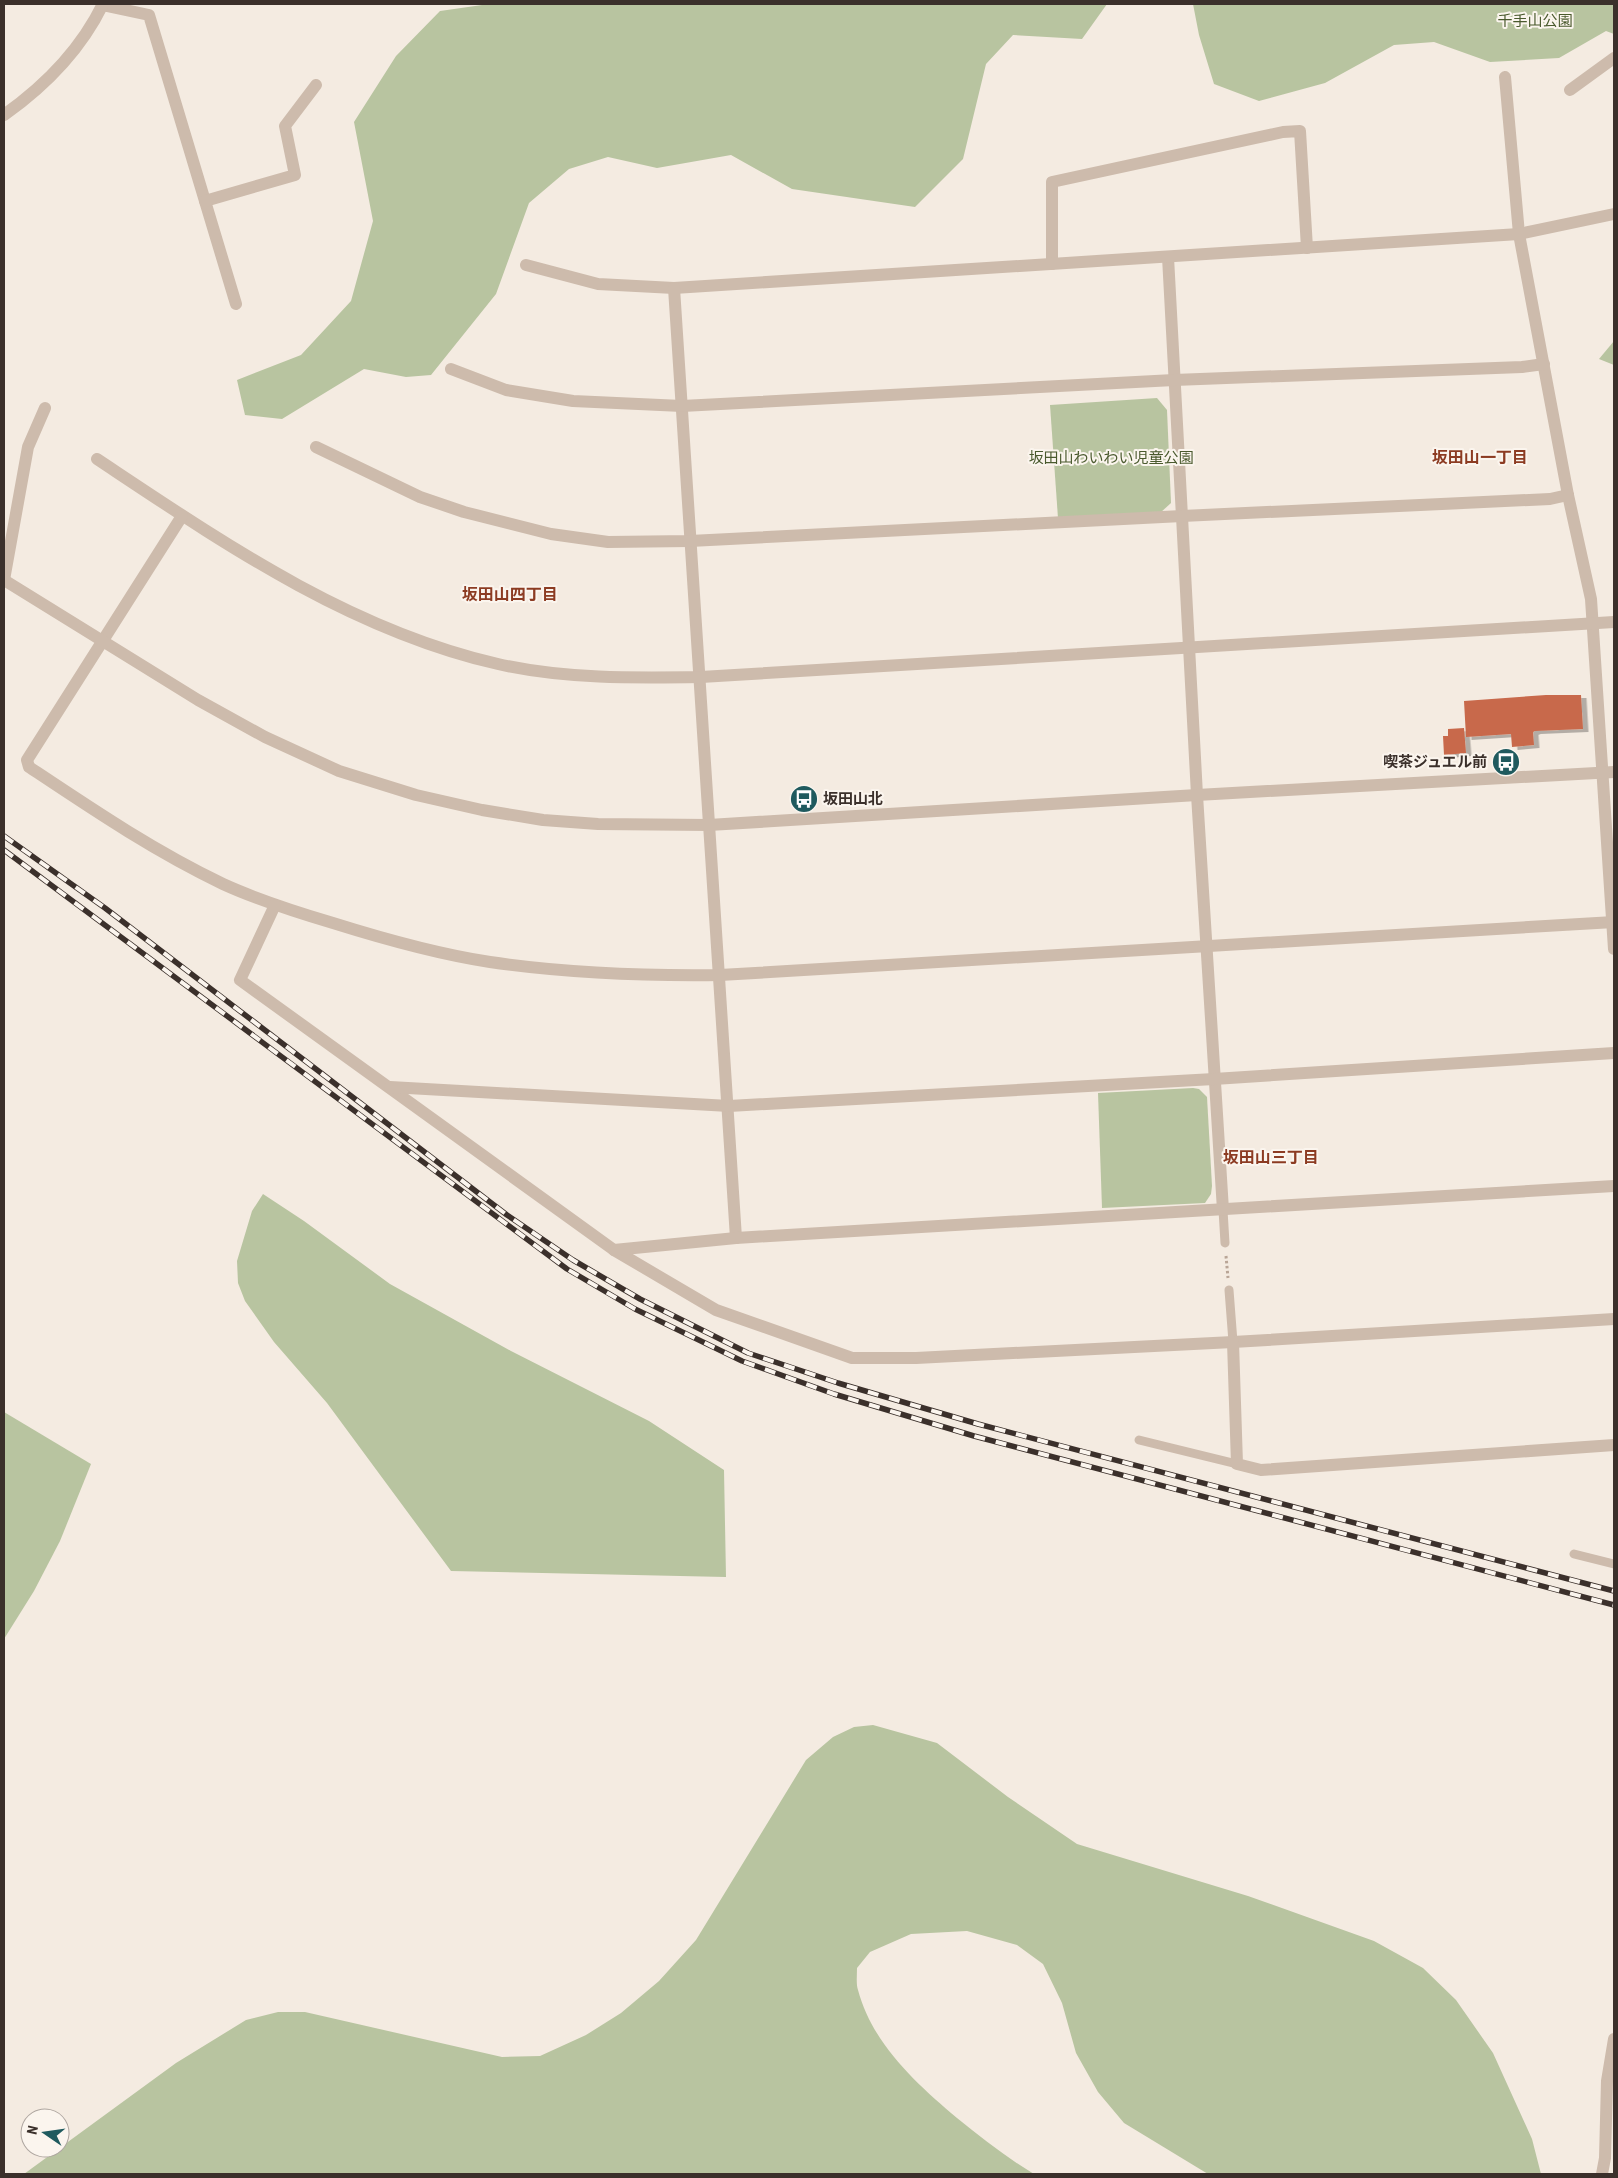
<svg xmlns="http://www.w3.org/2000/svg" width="1618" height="2178" viewBox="0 0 1618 2178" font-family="'Roboto Condensed','Noto Sans JP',sans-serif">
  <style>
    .green { fill: #b8c4a0 }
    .building { fill: #c8694b; filter: url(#shadow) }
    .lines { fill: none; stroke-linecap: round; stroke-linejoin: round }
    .path { stroke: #b9a596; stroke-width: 3; stroke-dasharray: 2.5 2.5; stroke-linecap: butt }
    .service { stroke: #cdbbac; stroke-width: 9 }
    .minor { stroke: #cdbbac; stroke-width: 12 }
    .tertiary { stroke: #cdbbac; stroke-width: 12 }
    .rail-casing { stroke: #3b302b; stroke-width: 5.5 }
    .rail { stroke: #fbf5ee; stroke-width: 4; stroke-dasharray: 11; stroke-linecap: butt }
    .labels { text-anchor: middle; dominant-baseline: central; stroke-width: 4; stroke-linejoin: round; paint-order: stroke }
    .park-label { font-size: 15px; fill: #4a5a2e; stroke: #fbf5ee }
    .poi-label { font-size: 15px; font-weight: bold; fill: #3b302b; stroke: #fbf5ee; text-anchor: end }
    .neighbourhood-label { font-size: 16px; font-weight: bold; fill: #8c3b22; stroke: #fbf5ee }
  </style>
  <defs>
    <filter id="shadow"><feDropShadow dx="5.5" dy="3" stdDeviation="0" flood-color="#0004"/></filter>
  </defs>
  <rect width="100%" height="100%" fill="#f4ebe1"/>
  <g class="green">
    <path d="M489,4H1107L1082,39L1013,35L986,64L963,159L915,207L792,189L731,155L657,168L608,157L569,169L529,203L496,294L431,375L406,377L364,369L282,419L245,415L237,380L301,355L351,301L373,221L354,122L396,56L440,11Z"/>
    <path d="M1193,4H1614V34L1606,31L1559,58L1490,62L1434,42L1394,45L1325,83L1259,101L1214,84L1199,35Z"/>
    <path d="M1614,341V365L1599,359Z"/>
    <path d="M1157,398L1167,410L1171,503L1160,513L1058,518L1050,405Z"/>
    <path d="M1193,1088L1199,1089L1207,1097L1212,1186L1211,1194L1205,1203L1102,1208L1098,1093Z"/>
    <path d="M263,1194L304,1221L390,1284L511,1351L649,1421L724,1470L726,1577L451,1571L327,1403L274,1342L245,1301L238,1283L237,1261L252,1211Z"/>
    <path d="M4,1412L91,1464L60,1541L34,1591L4,1639Z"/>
    <path d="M873,1725L937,1743L1008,1797L1077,1844L1248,1896L1374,1941L1423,1968L1456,2000L1493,2053L1532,2139L1541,2174H1208L1124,2123L1098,2092L1076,2053L1062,2003L1043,1964L1017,1945L967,1931L911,1934L870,1952L857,1968C857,1975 856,1984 858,1990C873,2045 916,2083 957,2118C982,2138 1007,2158 1034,2174H24L176,2063L246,2020L278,2012H305L502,2057L540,2056L586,2035L621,2013L659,1981L696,1940L806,1760L833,1737L854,1727Z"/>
  </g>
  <g class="building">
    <path d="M1546,695H1581L1583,729L1535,731L1533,732L1534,745L1512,747L1511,734L1466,737L1464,701Z"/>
    <path d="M1464,728L1466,753L1444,755L1443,736H1448V729Z"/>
  </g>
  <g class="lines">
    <path class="path" d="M1226,1256L1228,1278"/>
    <g class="service">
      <path d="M1223,1210L1225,1243"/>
      <path d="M1229,1290L1233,1342"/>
      <path d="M1139,1440L1237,1464"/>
      <path d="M1574,1554L1614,1564"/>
    </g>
    <g class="minor">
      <path d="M102,5L149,15L236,304"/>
      <path d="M1505,77L1519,234L1568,495L1591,599L1614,949"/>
      <path d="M1570,90L1614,58"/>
      <path d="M4,115C45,86 81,49 103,4"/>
      <path d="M205,201L295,175L285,126L316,85"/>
      <path d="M1168,257L1197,795L1223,1210"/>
      <path d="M1052,264V182L1283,132L1300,131L1307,248"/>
      <path d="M526,265L598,284L674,288L1519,234L1614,214"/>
      <path d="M674,288L736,1238"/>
      <path d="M451,369L506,390L573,401L682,406L1174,380L1522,367L1544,364"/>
      <path d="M316,447L420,497L464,512L551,534L608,542L690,541L1182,516L1550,499L1568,495"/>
      <path d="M97,459C222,542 349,630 498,664C564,679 633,678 701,677L1614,622"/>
      <path d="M182,516L27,760L29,767C92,809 154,851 223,884C258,900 296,912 333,923C384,939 437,954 490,962C566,973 643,976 720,975L1614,922"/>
      <path d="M4,580L28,447L45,408"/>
      <path d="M275,905L240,980L614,1250L716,1310L852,1358H916L1233,1342L1614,1319"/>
      <path d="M390,1087L729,1106L1214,1079L1614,1053"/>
      <path d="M614,1250L736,1238L1614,1186"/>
      <path d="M1233,1342L1237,1464L1261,1470L1614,1445"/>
      <path d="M1602,2174L1605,2158L1607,2081L1614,2039"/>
    </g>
    <path class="tertiary" d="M4,580L198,700L265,737L339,771L416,795L482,810L543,820L598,824L709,825L1197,795L1614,772"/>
    <defs>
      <g id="rail">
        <path d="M4,836L105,908L507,1215L573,1260L640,1299L748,1353L838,1383L978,1424L1614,1591"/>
        <path d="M4,850L567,1269L635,1309L742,1361L834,1394L974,1436L1614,1605"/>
      </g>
    </defs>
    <use href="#rail" class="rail-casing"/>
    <use href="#rail" class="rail"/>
  </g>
  <defs>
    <symbol id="bus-disc" viewBox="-11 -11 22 22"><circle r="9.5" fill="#1f5a5e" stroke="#fbf5ee"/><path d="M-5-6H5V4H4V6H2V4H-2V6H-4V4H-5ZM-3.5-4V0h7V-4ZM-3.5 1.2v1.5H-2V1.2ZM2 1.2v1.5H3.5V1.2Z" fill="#fff"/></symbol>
  </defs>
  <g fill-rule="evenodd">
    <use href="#bus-disc" x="1490" y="746" width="32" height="32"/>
    <use href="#bus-disc" x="788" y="783" width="32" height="32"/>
  </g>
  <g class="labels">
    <g class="park-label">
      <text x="1535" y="21">千手山公園</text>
      <text x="1111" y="458">坂田山わいわい児童公園</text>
    </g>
    <g class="poi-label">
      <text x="1487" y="762">喫茶ジュエル前</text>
      <text x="823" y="799" text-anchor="start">坂田山北</text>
    </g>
    <g class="neighbourhood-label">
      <text x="1480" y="457">坂田山一丁目</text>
      <text x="510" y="594">坂田山四丁目</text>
      <text x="1271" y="1157">坂田山三丁目</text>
    </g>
  </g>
  <rect width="1618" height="2178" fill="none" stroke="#3b302b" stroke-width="10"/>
  <g transform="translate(45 2133) rotate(283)"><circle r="24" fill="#fbf5ee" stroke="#aea6a0"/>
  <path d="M0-4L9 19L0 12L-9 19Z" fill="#1f5a5e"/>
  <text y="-8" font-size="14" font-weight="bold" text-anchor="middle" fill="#3b302b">N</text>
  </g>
</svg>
